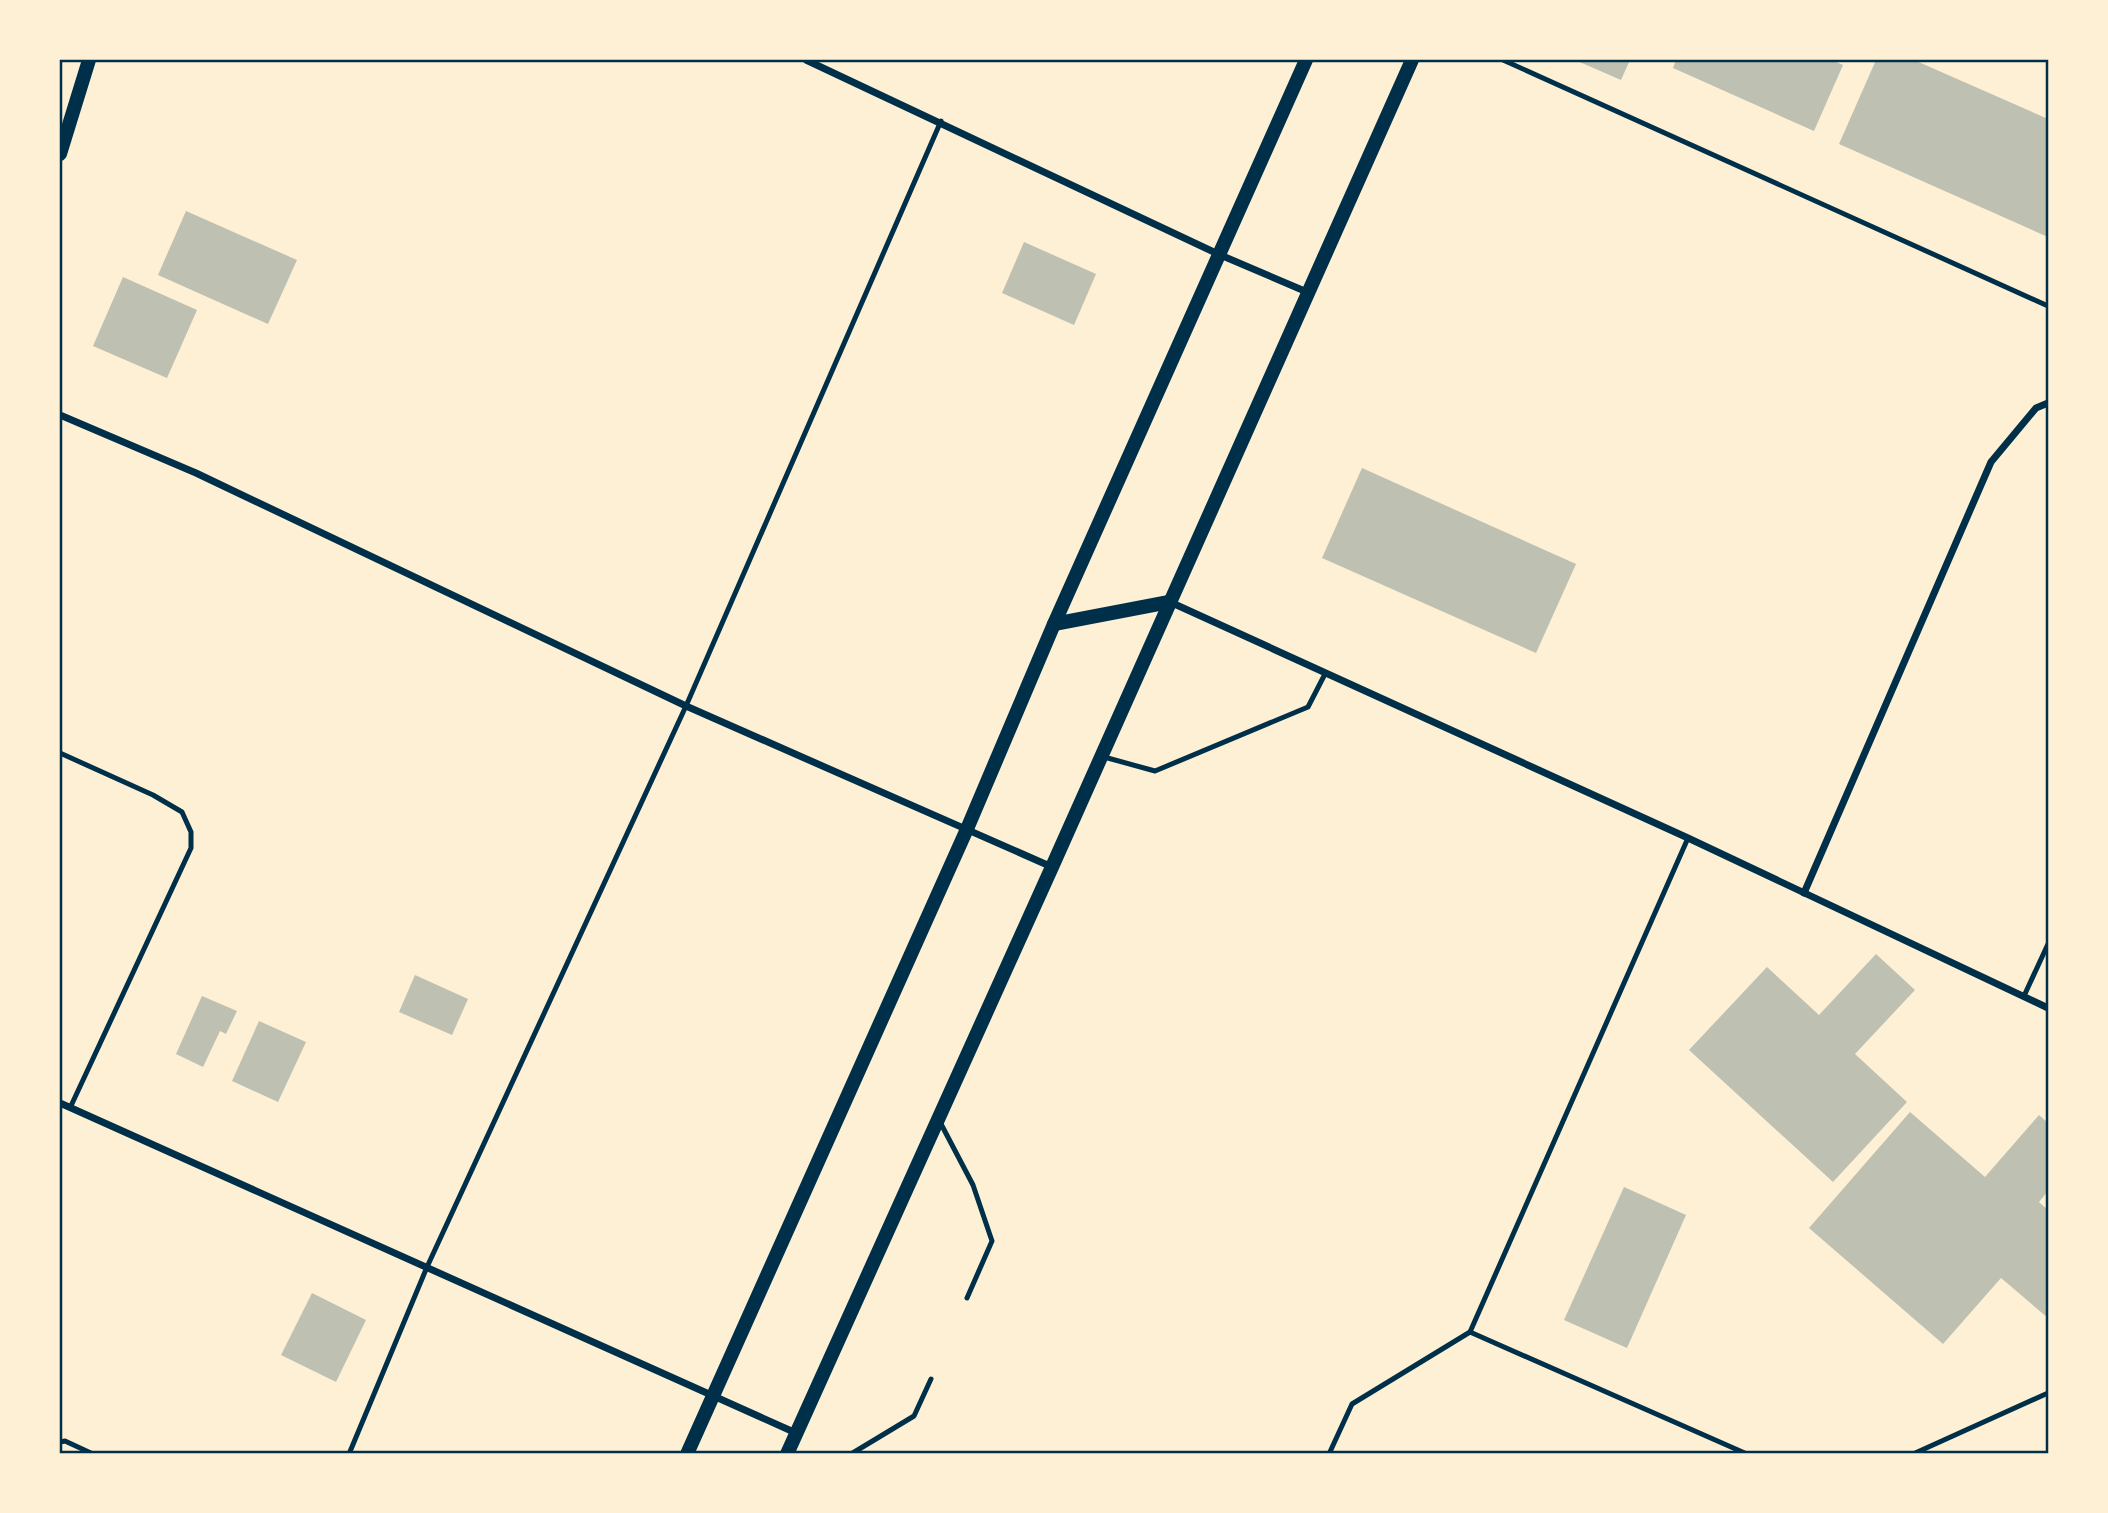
<svg xmlns="http://www.w3.org/2000/svg" width="2108" height="1513" viewBox="0 0 2108 1513" font-family="Montserrat,sans-serif">
  <style>
    .building { fill: #bec0b2 }
    .lines { fill: none; stroke-linecap: round; stroke-linejoin: round }
    .service { stroke: #003049; stroke-width: 5 }
    .minor { stroke: #003049; stroke-width: 7 }
    .secondary { stroke: #003049; stroke-width: 14 }
    .neatline { fill: none; stroke: #003049; stroke-width: 2.5 }
  </style>
  <rect width="100%" height="100%" fill="#fdf0d5"/>
  <g class="building">
    <path d="M1575,60H1630L1621,80Z"/>
    <path d="M1676,60H1832L1843,65L1814,131L1673,68Z"/>
    <path d="M1876,60H1914L2048,119V237L1839,144Z"/>
    <path d="M186,211L297,260L268,324L158,275Z"/>
    <path d="M1024,242L1096,274L1074,325L1002,293Z"/>
    <path d="M123,277L197,310L167,378L93,346Z"/>
    <path d="M1362,468L1576,564L1536,653L1322,558Z"/>
    <path d="M1876,954L1915,990L1855,1054L1907,1102L1833,1182L1689,1050L1767,967L1819,1015Z"/>
    <path d="M415,975L468,999L452,1035L399,1012Z"/>
    <path d="M202,996L237,1011L226,1034L220,1031L203,1067L176,1054Z"/>
    <path d="M259,1021L306,1042L278,1102L232,1081Z"/>
    <path d="M1910,1112L1985,1177L2039,1115L2048,1123V1191L2039,1202L2048,1210V1318L2001,1278L1943,1344L1809,1228Z"/>
    <path d="M1624,1187L1686,1215L1627,1348L1564,1320Z"/>
    <path d="M312,1293L366,1320L336,1382L281,1355Z"/>
  </g>
  <g class="lines">
    <g class="service">
      <path d="M1503,60L2048,306"/>
      <path d="M60,753L153,795L182,812L191,832V848L70,1108"/>
      <path d="M1104,757L1155,771L1308,707L1325,674"/>
      <path d="M2024,996L2048,944"/>
      <path d="M940,1122L973,1185L992,1241L967,1298"/>
      <path d="M1470,1332L1747,1454"/>
      <path d="M60,1442L65,1441L93,1454"/>
      <path d="M349,1454L427,1267L686,706L941,121"/>
      <path d="M851,1454L914,1416L931,1379"/>
      <path d="M1329,1454L1352,1404L1470,1332L1688,838"/>
      <path d="M1913,1454L2048,1393"/>
    </g>
    <g class="minor">
      <path d="M806,60L1218,254L1307,292"/>
      <path d="M60,415L196,473L686,706L1052,867"/>
      <path d="M1170,602L1688,838L2048,1008"/>
      <path d="M1804,893L1991,462L2036,408L2048,403"/>
      <path d="M60,1103L796,1433"/>
    </g>
    <g class="secondary">
      <path d="M60,154L89,60"/>
      <path d="M1054,624L1169,602"/>
      <path d="M687,1454L967,829L1054,624L1306,60"/>
      <path d="M787,1454L1052,867L1412,60"/>
    </g>
  </g>
  <rect width="2108" height="1513" fill="none" stroke="#fdf0d5" stroke-width="122"/>
  <rect x="61" y="61" width="1986" height="1391" class="neatline"/>
</svg>
